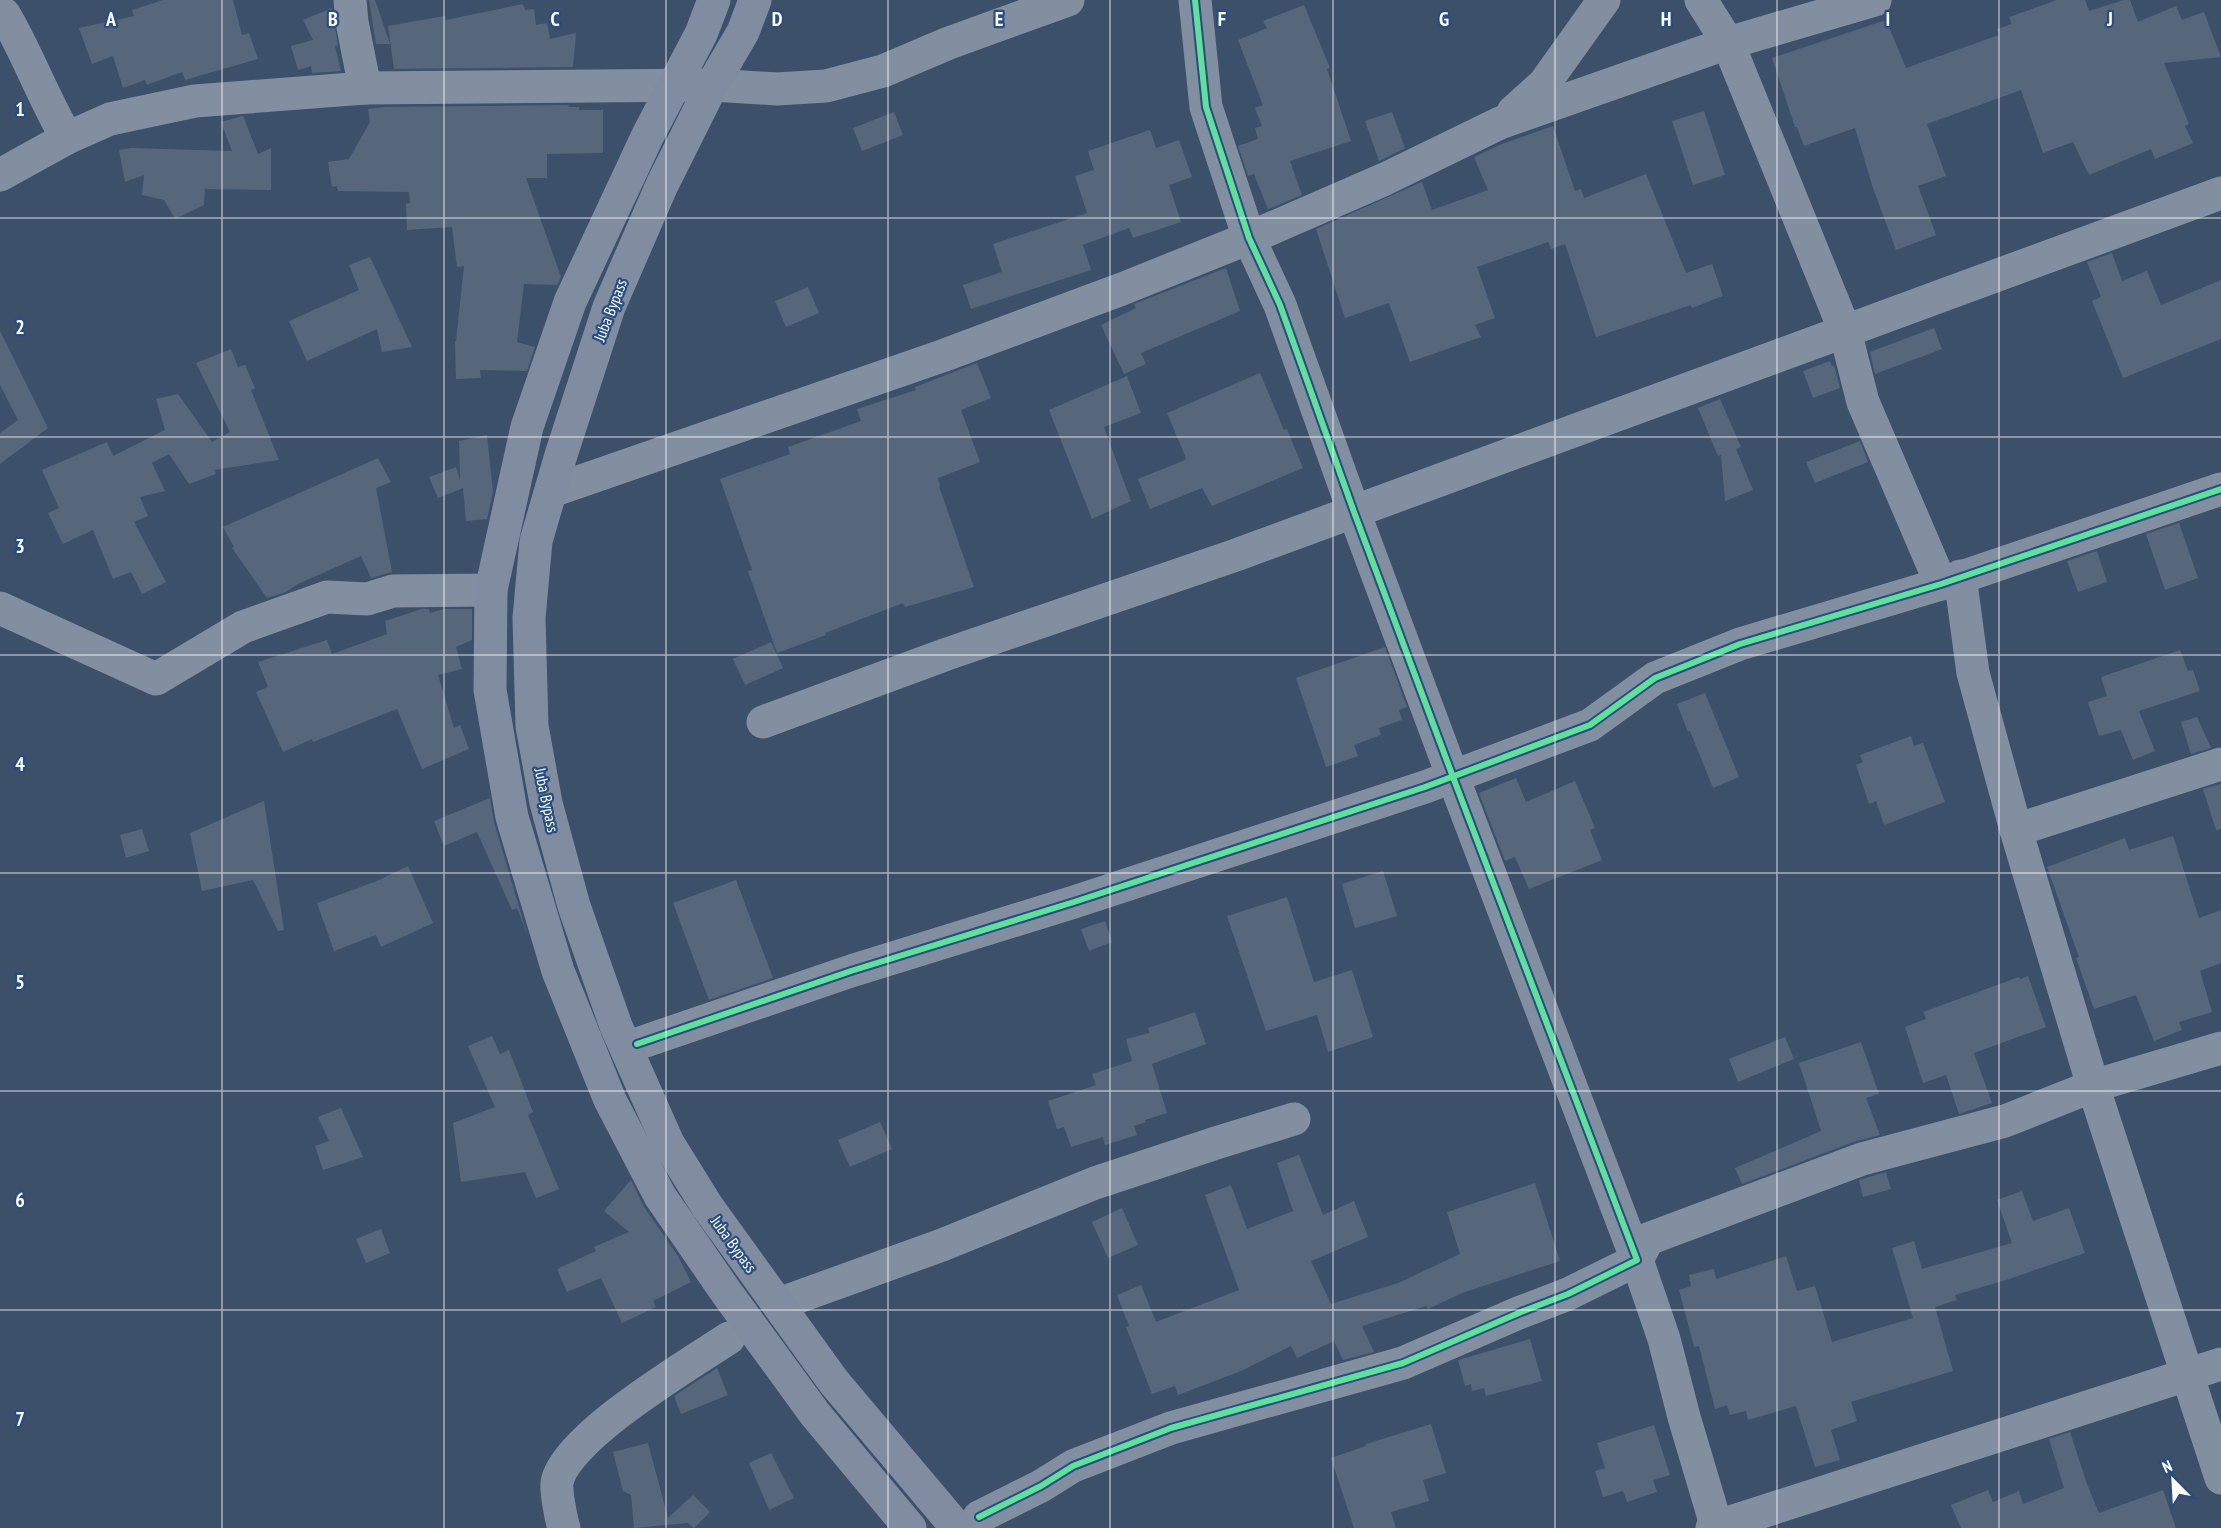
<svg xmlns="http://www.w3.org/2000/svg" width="2221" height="1528" viewBox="0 0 2221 1528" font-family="'PT Sans Narrow',sans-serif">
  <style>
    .building { fill: #56677c }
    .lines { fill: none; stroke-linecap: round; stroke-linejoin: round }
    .minor { stroke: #818fa1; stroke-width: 33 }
    .major { stroke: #808ca0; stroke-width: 33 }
    .cycleway-casing { stroke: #284d7e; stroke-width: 10 }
    .cycleway { stroke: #60e19b; stroke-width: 6 }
    .grid { fill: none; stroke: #fff; stroke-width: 1.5; stroke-opacity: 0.55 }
    .labels { text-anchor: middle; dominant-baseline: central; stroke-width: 4.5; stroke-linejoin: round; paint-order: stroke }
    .street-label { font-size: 16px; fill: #fff; stroke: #284d7e }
    .grid-label { font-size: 20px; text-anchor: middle; font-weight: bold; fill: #fff; stroke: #284d7e; stroke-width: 4.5; stroke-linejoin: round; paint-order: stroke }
  </style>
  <rect width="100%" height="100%" fill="#3c506a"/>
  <g class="building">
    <path d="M163,0H233L242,35L249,33L258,59L185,80L182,72L147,85L145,80L123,88L113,56L92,64L79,28L134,16L132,10Z"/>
    <path d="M369,0H375L390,44H376Z"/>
    <path d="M2057,0H2085L2089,11L2124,0H2130L2138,22L2176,6L2182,20L2204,12L2221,57L2164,63L2189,124L2185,126L2193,143L2155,159L2151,149L2089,175L2073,142L2043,153L2021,90L1927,124L1946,176L1918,186L1936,235L1896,250L1873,188L1855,128L1804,146L1797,127H1795L1772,58L1886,20L1906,68L1999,35L1997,29L2012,24L2009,17Z"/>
    <path d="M523,4L525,10L534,9L536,25L547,23L550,39L576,33L573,67L394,69L388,26L445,16L446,20Z"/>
    <path d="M1304,5L1330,68L1327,69L1351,141L1290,161L1302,195L1268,209L1254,174L1248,176L1238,146L1258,139L1255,128L1262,126L1255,108L1263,105L1238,40L1267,28L1263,21Z"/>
    <path d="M332,8L338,46H335L341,71L312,73L311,66L298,70L291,46L313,40L303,20Z"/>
    <path d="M569,105L568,107H579V110H603V153L547,154V178H526L561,277L557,285L524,284L517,342L535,347L527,371L480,370L481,378L456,379L455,341H456L464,266L457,267L452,227L407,230L406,204L410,203L409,192L338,191L337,186L332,187L328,162L349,159L370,122L368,109L384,107Z"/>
    <path d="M1704,111L1725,175L1693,185L1672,121Z"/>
    <path d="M894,112L903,135L862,151L853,128Z"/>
    <path d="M1392,112L1405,148L1379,161L1365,121Z"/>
    <path d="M243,116L258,154L271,148V190L205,189L204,205L175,219L164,200L142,195L144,175L125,182L119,150L131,148L232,151L221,122Z"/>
    <path d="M1553,126L1575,191L1581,189L1584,198L1646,174L1686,273L1712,264L1723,296L1692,308L1691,305L1596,337L1565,244L1551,249L1548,242L1477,267L1495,318L1475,325L1481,337L1410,362L1389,303L1345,318L1316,229L1422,182L1432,210L1488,190L1474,157L1502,144Z"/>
    <path d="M1150,130L1156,148L1179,140L1192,177L1169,185L1181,222L1133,238L1129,228L1083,245L1091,270L971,309L963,285L1002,272L993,244L1087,213L1075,176L1094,170L1088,151Z"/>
    <path d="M2112,253L2122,281L2147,271L2161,305L2221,280V339L2123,378L2092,301L2101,297L2087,262Z"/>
    <path d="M370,257L412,347L382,352L377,329L307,361L289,321L359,290L349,265Z"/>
    <path d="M1226,268L1240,311L1141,353L1146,364L1124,374L1101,325L1136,308L1134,304Z"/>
    <path d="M808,287L819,313L786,327L775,301Z"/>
    <path d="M1934,328L1942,349L1875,374L1870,352Z"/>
    <path d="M0,331L48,428L0,464V433L18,420L0,385Z"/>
    <path d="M231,349L238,367L245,365L255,388L251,390L279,460L214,470L216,474L189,484L169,454L152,463L165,491L140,497L148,516L134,522L166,582L142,594L131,572L113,579L93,530L63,544L48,513L59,508L42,470L107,442L113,456L165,430L156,399L178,394L212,442L230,432L196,363Z"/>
    <path d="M1830,361L1832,366L1834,365L1840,388L1813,398L1803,371Z"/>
    <path d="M977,363L991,398L961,410L980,462L938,478L940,485L939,486L974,587L905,607L903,603L825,633L826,635L777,653L748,571L752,570L720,479L790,454L788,447L861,421L857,409L916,390L915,387Z"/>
    <path d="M1260,373L1284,430L1287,429L1303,468L1212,506L1202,488L1150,509L1138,479L1185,460L1186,458L1167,413Z"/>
    <path d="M1127,376L1141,413L1104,427L1131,501L1092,519L1049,410Z"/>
    <path d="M1720,399L1741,447L1736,449L1753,490L1725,501L1721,455L1718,456L1698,408Z"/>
    <path d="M487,435L493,492L487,519L466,521L463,488L438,498L429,477L456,467L460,480L459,441Z"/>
    <path d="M1860,441L1868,462L1815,483L1806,462Z"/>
    <path d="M378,458L391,482L376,488L392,572L371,578L361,556L298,584L286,592L267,598L232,548L234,547L223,527Z"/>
    <path d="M2179,523L2198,578L2165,590L2146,534Z"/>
    <path d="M2097,551L2107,582L2078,592L2067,561Z"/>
    <path d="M422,609H429L430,613L444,609H472V640L456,647L462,669L438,675L454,728L460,725L469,749L422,769L397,709L313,742L312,739L283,752L256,692L268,687L258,662L327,640L332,654L387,634L385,621Z"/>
    <path d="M771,642L783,668L745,685L733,659Z"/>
    <path d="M1385,647L1407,707L1399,710L1402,720L1379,728L1381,735L1354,745L1358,756L1326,767L1296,678Z"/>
    <path d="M2180,650L2188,671L2193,670L2200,691L2139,711L2155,751L2133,760L2121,730L2099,736L2088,702L2107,696L2101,677Z"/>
    <path d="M1705,693L1739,777L1713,788L1690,731L1688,732L1677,704Z"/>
    <path d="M2197,717L2211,748L2191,754L2181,722Z"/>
    <path d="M1911,736L1914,746L1923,743L1945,802L1884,825L1876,801L1869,804L1856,765L1863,762L1860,755Z"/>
    <path d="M1516,778L1526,802L1575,781L1595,828L1590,830L1602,860L1529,889L1515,857L1505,861L1479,793Z"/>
    <path d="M2221,784V829L2216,830L2203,789Z"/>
    <path d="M490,798L494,822L527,934L517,908L512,910L477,832L444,846L434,821Z"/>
    <path d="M264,801L284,930L278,931L253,880L202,891L190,833Z"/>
    <path d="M142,829L149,851L126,858L120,835Z"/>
    <path d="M2173,836L2199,918L2221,910V963L2200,971L2212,1012L2179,1022L2182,1030L2154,1041L2136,995L2094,1009L2076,958L2079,957L2047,867L2125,838L2129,850Z"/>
    <path d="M408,866L433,923L381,947L376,935L334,951L317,903L377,881Z"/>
    <path d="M1383,871L1397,916L1355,928L1342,884Z"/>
    <path d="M736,880L773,978L709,1000L673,903Z"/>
    <path d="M1287,897L1314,982L1352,970L1373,1037L1328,1052L1317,1015L1266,1031L1227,916Z"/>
    <path d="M1105,921L1112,942L1089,951L1081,929Z"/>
    <path d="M2028,976L2046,1027L1974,1053L1992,1103L1959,1114L1946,1075L1923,1083L1905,1027L1926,1019L1923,1012L2019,977L2020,979Z"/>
    <path d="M1195,1012L1206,1044L1152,1064L1167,1113L1145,1120L1146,1122L1134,1126L1137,1135L1105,1145L1103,1137L1071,1147L1064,1127L1057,1129L1048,1101L1096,1085L1092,1074L1132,1061L1126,1039L1149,1033L1148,1028Z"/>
    <path d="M492,1036L500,1054L509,1050L533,1112L528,1115L559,1189L536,1198L525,1172L461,1182L453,1123L495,1107L468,1046Z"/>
    <path d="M1785,1037L1794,1059L1738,1082L1729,1059Z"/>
    <path d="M1861,1042L1879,1094L1866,1098L1880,1135L1856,1141L1742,1184L1735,1168L1821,1131L1799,1063Z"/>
    <path d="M341,1108L363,1157L323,1170L315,1146L329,1141L318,1117Z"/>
    <path d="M880,1122L892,1149L850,1167L838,1140Z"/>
    <path d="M1299,1155L1323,1215L1354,1201L1368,1237L1311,1261L1331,1304L1398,1283L1460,1254L1447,1212L1535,1183L1560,1261L1462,1293L1428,1309L1426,1306L1362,1326L1374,1352L1343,1360L1334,1341L1297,1358L1291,1346L1241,1371L1178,1395L1175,1386L1152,1394L1126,1327L1129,1326L1117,1295L1141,1285L1156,1322L1239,1290L1205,1195L1231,1185L1247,1229L1293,1211L1277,1163Z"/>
    <path d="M1886,1172L1891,1189L1863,1197L1859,1180Z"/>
    <path d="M631,1180L644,1207L678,1256L691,1282L653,1301L656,1307L622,1323L601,1278L567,1292L557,1269L596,1251L594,1247L629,1232L604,1211Z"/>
    <path d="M2022,1191L2033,1221L2069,1208L2085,1253L2006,1280L1955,1295L1957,1300L1935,1307L1953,1371L1851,1402L1857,1421L1831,1430L1840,1460L1815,1467L1796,1406L1748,1420L1746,1411L1730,1415L1727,1405L1715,1409L1699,1346L1694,1347L1679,1290L1691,1286L1689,1275L1714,1269L1716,1279L1786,1256L1797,1291L1815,1286L1832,1342L1913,1318L1892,1248L1914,1241L1922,1269L2012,1243L1997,1200Z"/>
    <path d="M1122,1208L1138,1245L1108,1258L1092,1222Z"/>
    <path d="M381,1229L390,1253L366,1263L356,1239Z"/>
    <path d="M1530,1339L1542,1381L1486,1396L1484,1388L1472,1391L1471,1384L1465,1386L1458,1360Z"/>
    <path d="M717,1368L728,1395L681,1414L674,1396Z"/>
    <path d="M1431,1424L1446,1473L1423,1480L1429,1501L1391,1512L1396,1528H1354L1331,1458L1366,1446V1444Z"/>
    <path d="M1654,1425L1670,1475L1653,1480L1657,1492L1627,1502L1623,1491L1603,1497L1595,1471L1605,1468L1597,1443Z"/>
    <path d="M2070,1432L2087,1484L2099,1513L2163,1490L2176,1528H1961L1951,1505L1988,1490L1993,1502L2019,1491L2023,1504L2064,1488L2049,1439Z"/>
    <path d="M648,1443L668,1518L693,1495L710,1512L694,1528L688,1523L634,1528L631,1495L623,1491L613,1452Z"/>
    <path d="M771,1453L794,1498L769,1510L749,1463Z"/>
  </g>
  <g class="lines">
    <g class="minor">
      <path d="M350,0L352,22L365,88"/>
      <path d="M1701,0L1728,43L1845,331L1863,402L1941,584"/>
      <path d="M0,12L4,14C28,54 43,98 67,138"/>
      <path d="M1513,112L1544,84L1604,0"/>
      <path d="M0,175L67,138L110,119L195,101L365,88L712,85L777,89L826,86L883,71L949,43L1068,0"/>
      <path d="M558,489L942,356L1122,289L1249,238L1385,179L1500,123L1728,43L1875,0"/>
      <path d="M1960,576L1973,673L2016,830L2093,1086L2221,1048"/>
      <path d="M0,608L156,679L243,627L327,597L367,599L393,591L491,590"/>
      <path d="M763,722L947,654L1236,555L2221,193"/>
      <path d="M2016,830L2221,764"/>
      <path d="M637,1044L851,971L1074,902L1425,787L1590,725L1655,678L1740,644L1941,584L2221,489"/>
      <path d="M787,1301L942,1245L1095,1183L1216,1143L1294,1119"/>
      <path d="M979,1517L1041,1486L1073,1466L1171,1428L1403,1363L1521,1312L1568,1294L1637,1260L1453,777L1354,512L1280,305L1249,238L1206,107L1195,0"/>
      <path d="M564,1528C561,1519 556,1492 557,1483C563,1439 691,1363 729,1338"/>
      <path d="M1712,1528L2221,1364"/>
      <path d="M1717,1528L1684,1417L1664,1339L1637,1260L1648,1239L1862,1159L2005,1121L2093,1086L2221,1478"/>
    </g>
    <g class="major">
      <path d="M714,0L701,34L648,135L570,302L527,427L491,590L490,690L512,817L558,971L610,1100L660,1196L726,1292L815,1414L910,1528"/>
      <path d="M755,0L743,32L712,85L662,185L609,307L561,455L536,541L529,618L532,726L546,803L574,906L616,1026L668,1143L707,1206L834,1382L957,1528"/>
    </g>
    <defs>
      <g id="cycleway">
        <path d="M637,1044L851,971L1074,902L1425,787L1590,725L1655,678L1740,644L1941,584L2221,489"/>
        <path d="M979,1517L1041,1486L1073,1466L1171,1428L1403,1363L1521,1312L1568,1294L1637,1260L1453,777L1354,512L1280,305L1249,238L1206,107L1195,0"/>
      </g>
    </defs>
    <use href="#cycleway" class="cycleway-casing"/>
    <use href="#cycleway" class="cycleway"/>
  </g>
  <path class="grid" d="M222,0V1528M444,0V1528M666,0V1528M888,0V1528M1110,0V1528M1333,0V1528M1555,0V1528M1777,0V1528M1999,0V1528M0,218H2221M0,437H2221M0,655H2221M0,873H2221M0,1091H2221M0,1310H2221"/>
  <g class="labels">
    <g class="street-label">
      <text transform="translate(610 310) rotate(-69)">Juba Bypass</text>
      <text transform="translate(547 800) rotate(78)">Juba Bypass</text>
      <text transform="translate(734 1244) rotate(54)">Juba Bypass</text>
    </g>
  </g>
  <g class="grid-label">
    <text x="111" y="26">A</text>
    <text x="333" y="26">B</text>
    <text x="555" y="26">C</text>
    <text x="777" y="26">D</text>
    <text x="999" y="26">E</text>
    <text x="1222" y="26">F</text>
    <text x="1444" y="26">G</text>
    <text x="1666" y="26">H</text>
    <text x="1888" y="26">I</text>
    <text x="2110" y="26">J</text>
    <text x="20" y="116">1</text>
    <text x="20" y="334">2</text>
    <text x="20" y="553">3</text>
    <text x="20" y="771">4</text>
    <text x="20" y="989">5</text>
    <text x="20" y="1207">6</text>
    <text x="20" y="1426">7</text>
  </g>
  <g transform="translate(2173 1480) rotate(336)" stroke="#284d7e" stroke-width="4.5" paint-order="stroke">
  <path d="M0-4.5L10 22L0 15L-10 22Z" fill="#ffffff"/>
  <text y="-9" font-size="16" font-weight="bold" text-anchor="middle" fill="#ffffff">N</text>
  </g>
</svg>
